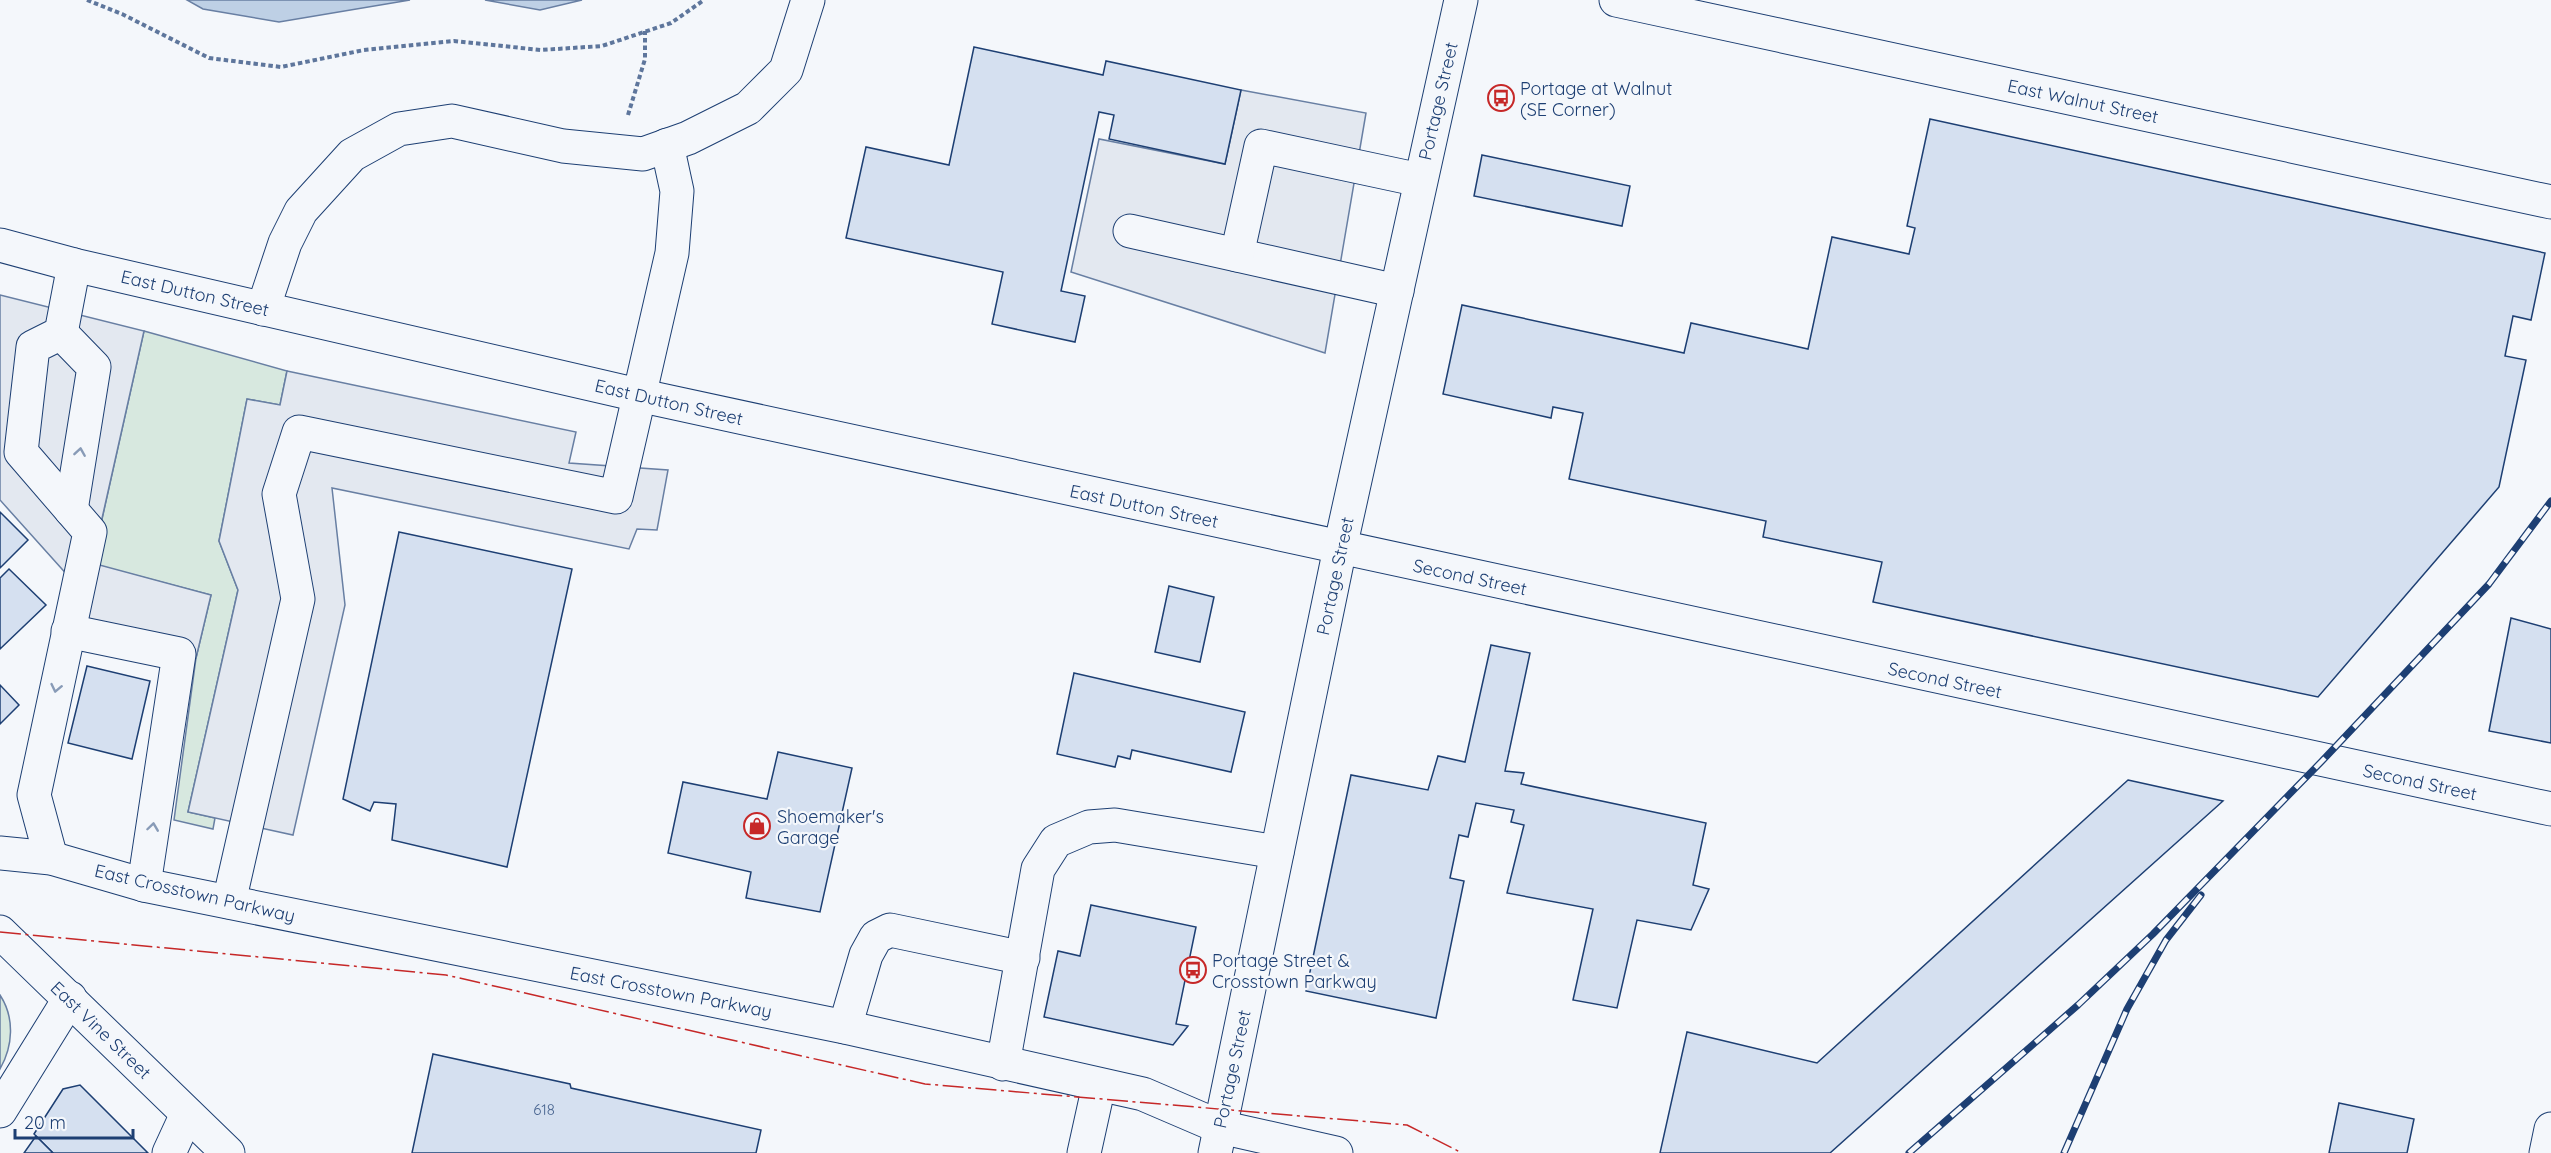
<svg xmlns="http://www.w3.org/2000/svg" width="2551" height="1153" viewBox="0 0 2551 1153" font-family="Quicksand,sans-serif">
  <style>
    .green { fill: #d7e8df; stroke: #687fa3; stroke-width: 1.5 }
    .parking { fill: #e3e8f0; stroke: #687fa3; stroke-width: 1.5 }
    .water { fill: #bed0e5; stroke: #687fa3; stroke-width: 1.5 }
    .building { fill: #d5e0f0; stroke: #1d3f73; stroke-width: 1.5 }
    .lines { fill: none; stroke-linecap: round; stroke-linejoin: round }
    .minor-casing { stroke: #1d3f73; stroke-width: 35 }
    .major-casing { stroke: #1d3f73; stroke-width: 35 }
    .path { stroke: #5e769c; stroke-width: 4; stroke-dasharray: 4.5 3; stroke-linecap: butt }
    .minor { stroke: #f4f7fb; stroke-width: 33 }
    .major { stroke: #f4f7fb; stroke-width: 33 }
    .rail-casing { stroke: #1d3f73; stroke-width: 7 }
    .rail { stroke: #f4f7fb; stroke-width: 4.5; stroke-dasharray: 14; stroke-linecap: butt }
    .power { stroke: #c62828; stroke-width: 1.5; stroke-dasharray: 21 4.5 3 4.5; stroke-linecap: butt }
    .oneway { stroke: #889bb7 }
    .labels { text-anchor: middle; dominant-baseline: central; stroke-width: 4.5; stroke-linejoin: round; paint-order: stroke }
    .number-label { font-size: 15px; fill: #4b6792 }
    .poi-label { font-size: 18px; fill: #1d3f73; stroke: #f4f7fb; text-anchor: start }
    .street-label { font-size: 18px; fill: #1d3f73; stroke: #f4f7fb }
  </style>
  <rect width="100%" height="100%" fill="#f4f7fb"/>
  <g class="green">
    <path d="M144,331L287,371L280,405L247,399L219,541L238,590L188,812L215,818L213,829L174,820L196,658L211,595L92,564Z"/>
    <path d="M0,995C15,1018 13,1046 0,1069Z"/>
  </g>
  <g class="parking">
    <path d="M1241,90L1366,113L1325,353L1071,272L1099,139L1225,164Z"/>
    <path d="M0,295L144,331L92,563L211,595L196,658L63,622L70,578L0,500Z"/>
    <path d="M287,371L576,432L569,463L668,470L657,530L637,529L629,549L332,488L345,605L293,835L188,812L238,590L219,541L247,399L280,405Z"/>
  </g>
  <g class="water">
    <path d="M187,0H410L279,22L203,9Z"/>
    <path d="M485,0H582L540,10Z"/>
  </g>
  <g class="building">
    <path d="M974,47L1103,75L1106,61L1241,90L1225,164L1109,139L1114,115L1099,112L1061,291L1085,296L1075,342L992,324L1003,272L846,238L866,147L949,165Z"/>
    <path d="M1930,119L2545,253L2531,320L2513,316L2505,356L2526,360L2499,487L2318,697L1873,602L1882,562L1763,537L1766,521L1569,479L1583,413L1553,407L1551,418L1443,394L1462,305L1684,353L1691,323L1808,349L1832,237L1909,254L1915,228L1907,226Z"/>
    <path d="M1482,155L1630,186L1622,226L1474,196Z"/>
    <path d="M0,512L28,540L0,568Z"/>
    <path d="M399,532L572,569L507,867L392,840L396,804L374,802L370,811L343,799Z"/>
    <path d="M9,569L46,605L0,649V578Z"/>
    <path d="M1169,586L1214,597L1200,662L1155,652Z"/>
    <path d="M2511,618L2551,629V743L2489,731Z"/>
    <path d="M1491,645L1530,653L1505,771L1524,773L1521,784L1706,823L1693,885L1709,889L1691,930L1637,920L1617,1008L1573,1000L1593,909L1507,893L1524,825L1511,822L1514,810L1476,803L1468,837L1459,835L1450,878L1464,881L1436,1018L1306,991L1351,775L1428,790L1438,756L1465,762Z"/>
    <path d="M87,666L150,681L132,759L68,743Z"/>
    <path d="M1074,673L1245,712L1231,772L1132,750L1130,759L1118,756L1115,767L1057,754Z"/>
    <path d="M0,685L19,705L0,724Z"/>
    <path d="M778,752L852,768L820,912L746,898L751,872L668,853L683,782L767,799Z"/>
    <path d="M2128,780L2223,801L1830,1153H1660L1687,1032L1817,1063Z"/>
    <path d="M1091,905L1196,927L1176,1024L1188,1026L1173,1045L1044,1017L1058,951L1080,956Z"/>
    <path d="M433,1054L570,1084L571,1088L761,1130L756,1153H412Z"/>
    <path d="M80,1085L148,1153H53L34,1134L63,1089Z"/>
    <path d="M2339,1103L2414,1119L2407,1153H2329Z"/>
    <path d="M36,1136L53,1153H24Z"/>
  </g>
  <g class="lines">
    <defs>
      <g id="minor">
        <path d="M1616,0L2551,202"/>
        <path d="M1130,231L1397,291"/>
        <path d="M0,245L74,265L638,395L2551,809"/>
        <path d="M1237,255L1261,146L1420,180"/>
        <path d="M263,309L285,243L301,211L352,155L399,129L452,121L563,146L643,154L688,138L748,108L786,70L808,0"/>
        <path d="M61,333L94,367L71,510"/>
        <path d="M68,631L179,654L144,885"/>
        <path d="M0,853L51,858L144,885L845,1027L1143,1094L1220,1127L1336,1153"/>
        <path d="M51,858L34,795L90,532L21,452L33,347L61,333L74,265"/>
        <path d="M229,902L298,599L279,494L299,432L616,497L672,253L677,191L667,145"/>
        <path d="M0,932L228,1153"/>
        <path d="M845,1027L866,955L876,937L890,930L1023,958"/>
        <path d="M1003,1064L1038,869L1056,841L1089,827L1115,825L1277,852"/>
        <path d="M0,1111L70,998"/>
        <path d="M169,1153L187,1114"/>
        <path d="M1084,1153L1099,1085"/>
        <path d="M2546,1153L2551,1129"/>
      </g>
      <path id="major" d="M1215,1153L1340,548L1461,0"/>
    </defs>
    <use href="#minor" class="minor-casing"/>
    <use href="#major" class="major-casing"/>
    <g class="path">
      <path d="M87,0L122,14L209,58L281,67L364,50L454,41L541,50L602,46L671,23L704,0"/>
      <path d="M628,115L645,59V31"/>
    </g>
    <use href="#minor" class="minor"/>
    <use href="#major" class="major"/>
    <defs>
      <g id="rail">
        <path d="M1909,1153L2078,1005L2153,934L2322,761L2489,584L2551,501"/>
        <path d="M2064,1153L2127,1009L2166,940L2201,895"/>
      </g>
    </defs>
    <use href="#rail" class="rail-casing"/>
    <use href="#rail" class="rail"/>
    <path class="power" d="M0,932L446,975L925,1084L1407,1125L1462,1153"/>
  </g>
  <defs><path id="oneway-chevron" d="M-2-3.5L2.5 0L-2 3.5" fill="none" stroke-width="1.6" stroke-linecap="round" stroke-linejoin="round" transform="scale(1.5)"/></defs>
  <g class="oneway">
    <use href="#oneway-chevron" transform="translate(80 452) rotate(-81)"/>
    <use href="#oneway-chevron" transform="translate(56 688) rotate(102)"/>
    <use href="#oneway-chevron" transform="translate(153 827) rotate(-82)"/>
  </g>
  <defs>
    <symbol id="bus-ring" viewBox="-11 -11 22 22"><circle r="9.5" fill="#f4f7fb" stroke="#c62828" stroke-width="1.5"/><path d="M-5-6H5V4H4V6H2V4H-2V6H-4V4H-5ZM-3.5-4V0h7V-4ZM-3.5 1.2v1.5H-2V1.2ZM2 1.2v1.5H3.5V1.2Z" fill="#c62828"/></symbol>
    <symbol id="shop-ring" viewBox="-11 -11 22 22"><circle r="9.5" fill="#f4f7fb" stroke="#c62828" stroke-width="1.5"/><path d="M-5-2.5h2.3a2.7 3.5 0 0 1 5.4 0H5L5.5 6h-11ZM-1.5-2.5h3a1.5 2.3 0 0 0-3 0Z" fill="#c62828"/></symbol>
  </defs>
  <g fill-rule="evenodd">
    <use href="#bus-ring" x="1486" y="83" width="30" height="30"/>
    <use href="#shop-ring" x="742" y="811" width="30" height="30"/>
    <use href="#bus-ring" x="1178" y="955" width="30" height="30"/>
  </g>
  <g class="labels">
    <g class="number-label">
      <text x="544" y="1109">618</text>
    </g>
    <g class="poi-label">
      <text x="1520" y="88">Portage at Walnut<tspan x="1520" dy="21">(SE Corner)</tspan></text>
      <text x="777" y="816">Shoemaker's<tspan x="777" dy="21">Garage</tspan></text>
      <text x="1212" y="960">Portage Street &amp;<tspan x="1212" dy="21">Crosstown Parkway</tspan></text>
    </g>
    <g class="street-label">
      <text transform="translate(1438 101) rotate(-77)">Portage Street</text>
      <text transform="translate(2083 101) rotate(12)">East Walnut Street</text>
      <text transform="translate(195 293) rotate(13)">East Dutton Street</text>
      <text transform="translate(669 402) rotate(13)">East Dutton Street</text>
      <text transform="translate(1144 506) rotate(12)">East Dutton Street</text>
      <text transform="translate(1335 576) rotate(-78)">Portage Street</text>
      <text transform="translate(1470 577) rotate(12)">Second Street</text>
      <text transform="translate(1945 680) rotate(12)">Second Street</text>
      <text transform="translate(2420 782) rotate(12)">Second Street</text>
      <text transform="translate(195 893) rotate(13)">East Crosstown Parkway</text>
      <text transform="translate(671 992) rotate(11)">East Crosstown Parkway</text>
      <text transform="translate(101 1030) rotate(44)">East Vine Street</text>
      <text transform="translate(1232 1069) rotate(-78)">Portage Street</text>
    </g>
  </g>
  <path d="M15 1129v9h118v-9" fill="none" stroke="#1d3f73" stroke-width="3"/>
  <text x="24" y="1129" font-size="18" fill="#1d3f73" stroke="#f4f7fb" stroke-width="4.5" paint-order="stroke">20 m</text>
</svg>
